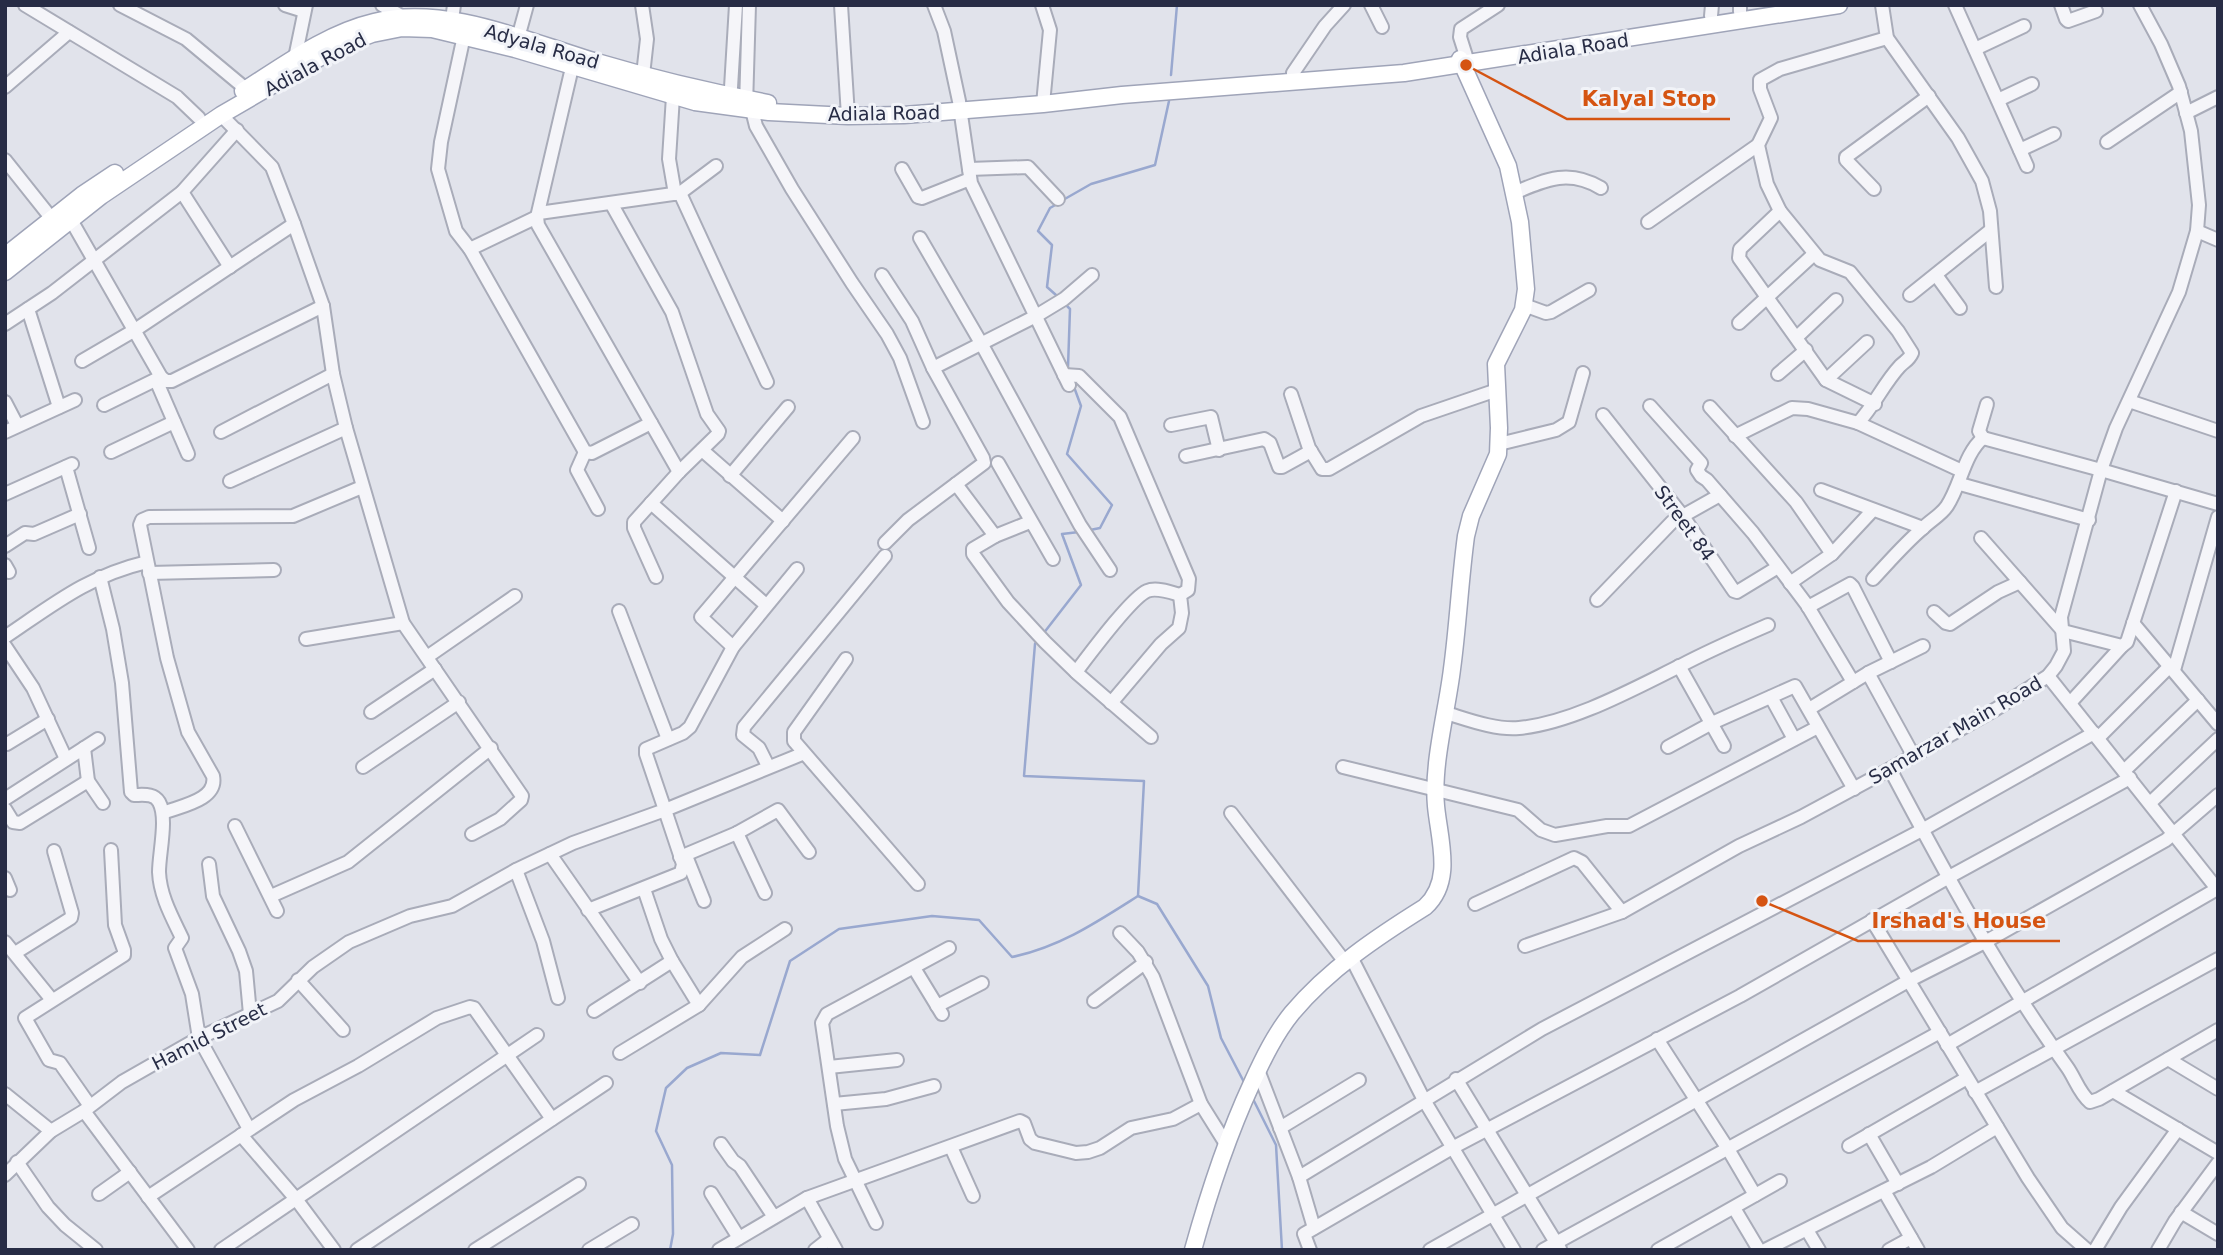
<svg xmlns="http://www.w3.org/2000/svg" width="2223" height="1255" viewBox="0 0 2223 1255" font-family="'DejaVu Sans',sans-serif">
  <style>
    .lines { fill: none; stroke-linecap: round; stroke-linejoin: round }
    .stream { stroke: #99a8cf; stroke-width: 2.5 }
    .minor-casing { stroke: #a9acb9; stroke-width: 16 }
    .major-casing { stroke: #9fa4b8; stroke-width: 19 }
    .minor { stroke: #f5f5f9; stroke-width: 12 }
    .major { stroke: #fff; stroke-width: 16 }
    .labels { text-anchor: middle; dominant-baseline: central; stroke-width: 6; stroke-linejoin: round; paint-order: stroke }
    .street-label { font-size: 19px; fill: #272c45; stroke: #f1f3f8 }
    .leader { fill: none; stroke: #d55412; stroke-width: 2.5 }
    .callout-dot { fill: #d55412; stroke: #f1f3f8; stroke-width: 2.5 }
    .callout-label { font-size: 21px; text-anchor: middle; font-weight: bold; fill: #d55412; stroke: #f1f3f8; stroke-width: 6; stroke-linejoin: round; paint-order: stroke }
  </style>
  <rect width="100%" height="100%" fill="#e1e3eb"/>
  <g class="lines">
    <g class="stream">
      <path d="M1171,75L1177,5"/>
      <path d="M1063,200L1091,184L1155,165L1169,101"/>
      <path d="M1056,295L1047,287L1052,245L1038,231L1050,208L1057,204"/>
      <path d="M1067,306L1070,309L1068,367"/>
      <path d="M1074,387L1081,406L1067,454L1112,505L1100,528L1090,530"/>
      <path d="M1043,634L1081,585L1062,534L1079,532"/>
      <path d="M1037,641L1035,644L1024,776L1144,781L1138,896"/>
      <path d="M1253,1099L1276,1145L1282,1250"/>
      <path d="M670,1250L673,1234L672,1165L656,1131L666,1088L687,1068L721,1053L760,1055L790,961L839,929L932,916L979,920L1012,957C1060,947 1097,922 1138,896L1157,904L1208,986L1221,1038L1245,1084"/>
    </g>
    <defs>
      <g id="minor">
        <path d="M25,5L177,97L199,118"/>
        <path d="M120,5L186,39L246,89"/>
        <path d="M285,5L304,11"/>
        <path d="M382,5L403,17"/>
        <path d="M642,5L647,39L643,75"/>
        <path d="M841,5L848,116"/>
        <path d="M934,5L944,31L959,101L971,183L1069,385"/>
        <path d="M1042,5L1050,30L1043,104"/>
        <path d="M1371,5L1382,27"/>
        <path d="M1740,5V12"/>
        <path d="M1882,5L1887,38L1958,138L1982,181L1990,211L1996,287"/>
        <path d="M1955,5L2027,166"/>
        <path d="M2061,5L2066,19L2068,21L2096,11"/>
        <path d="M1711,16L1712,5"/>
        <path d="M452,20L454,5"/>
        <path d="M465,31L441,142L438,169L456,231L470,249L585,452L592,453L651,423"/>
        <path d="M518,38L527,5"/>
        <path d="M1887,38L1780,69L1760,80V89L1771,118L1758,145L1767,184L1780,211L1820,260L1850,272L1898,331L1912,353C1909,360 1905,361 1900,366C1884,383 1874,406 1858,423L1962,471"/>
        <path d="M1975,49L2024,26"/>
        <path d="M1466,56L1460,37L1461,29L1498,5"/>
        <path d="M295,58L306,5"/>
        <path d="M574,59L537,217L538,225L679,472"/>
        <path d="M1293,73L1325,26L1344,5"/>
        <path d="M5,87L69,32"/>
        <path d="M673,96L669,159L675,194"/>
        <path d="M1998,100L2032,84"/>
        <path d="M730,104L736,5"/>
        <path d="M746,106L749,5"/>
        <path d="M752,110L756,126L792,189L852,283L887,334L900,358L923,422"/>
        <path d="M2186,113L2218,97"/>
        <path d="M221,115L272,167L294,224L323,306L333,374L346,428L403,623L522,796L521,800L500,819L472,834"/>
        <path d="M2107,142L2181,92"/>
        <path d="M2020,150L2054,134"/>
        <path d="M5,160L52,219"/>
        <path d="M902,169L918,197L922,198L970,179"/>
        <path d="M969,169L1028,167L1058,199"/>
        <path d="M1874,189L1846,160V157L1929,96"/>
        <path d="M182,192L230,267"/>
        <path d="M680,193L767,382"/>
        <path d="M1514,193C1547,179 1569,169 1601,188"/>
        <path d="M611,203L672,312L707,414L719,431L718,434L679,472L634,522V528L656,577"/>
        <path d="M1780,211L1740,249L1739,258L1826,380L1875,404"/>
        <path d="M539,213L680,193L716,166"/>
        <path d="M71,220L161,377L166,381H172L323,306"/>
        <path d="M1648,222L1758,145"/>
        <path d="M2197,231L2218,240"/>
        <path d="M920,238L981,343L1080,525L1110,570"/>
        <path d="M470,249L537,217"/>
        <path d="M882,275L912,321L933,368L983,458L984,463L908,520L885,543"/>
        <path d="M1936,275L1960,308"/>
        <path d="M1910,295L1991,230"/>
        <path d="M1524,305L1546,313L1551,312L1589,290"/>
        <path d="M28,309L59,407"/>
        <path d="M1739,323L1814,254"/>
        <path d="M5,324L52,293L182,192L237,130"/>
        <path d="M1797,337L1836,300"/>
        <path d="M82,361L135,330L294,224"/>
        <path d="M933,368L1036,316L1064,299L1092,275"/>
        <path d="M1778,374L1806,350"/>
        <path d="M1064,375L1079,376L1120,417L1189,579L1188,590L1180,595L1182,613L1179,628L1161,644L1111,703"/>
        <path d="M156,380L188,454"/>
        <path d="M1826,380L1867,342"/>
        <path d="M1291,394L1309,448L1322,469H1329L1421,416L1497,390"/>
        <path d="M2129,401L2218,431"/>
        <path d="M5,402L17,425"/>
        <path d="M104,405L161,377"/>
        <path d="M1650,406L1701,463L1697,470L1701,476L1707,480L1753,533L1807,605L1853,682"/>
        <path d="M1710,407L1796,502L1832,554"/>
        <path d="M1603,415L1682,515L1734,591L1737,592L1778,567"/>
        <path d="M1171,425L1211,417L1219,450"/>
        <path d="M5,432L75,400"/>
        <path d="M221,432L333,374"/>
        <path d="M1735,436L1792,408L1808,409L1858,423"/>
        <path d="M1983,438L2101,470L2218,504"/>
        <path d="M1983,438L1979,431L1987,404"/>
        <path d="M1499,444L1556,430L1569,422L1583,373"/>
        <path d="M702,450L783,521"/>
        <path d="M111,452L174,422"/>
        <path d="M585,452L577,470L598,509"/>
        <path d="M1186,456L1264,439L1270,443L1279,467H1282L1311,451"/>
        <path d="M998,463L1053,559"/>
        <path d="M66,467L89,548"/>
        <path d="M730,476L788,407"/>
        <path d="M230,481L346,428"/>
        <path d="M956,484L995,536L973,549V554L1008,602L1045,642L1078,674L1151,737"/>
        <path d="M1960,484L2089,520"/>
        <path d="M1821,490L1923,528"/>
        <path d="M5,494L72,464"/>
        <path d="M651,503L766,605"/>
        <path d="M995,536L1030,522"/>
        <path d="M1981,538L2063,631L2122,646L2127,642L2176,491"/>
        <path d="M5,546L25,533L34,534L80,514"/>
        <path d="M5,565L9,572"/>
        <path d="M149,573L274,570"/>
        <path d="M100,577L113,629L122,683L131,792L134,795C143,795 154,793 159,802C168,818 159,853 159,872C160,896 172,917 182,938L175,948L192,994L199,1038L249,1129"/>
        <path d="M1873,579C1889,562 1905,543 1923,528C1931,520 1941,515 1947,506C1961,485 1964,454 1983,438"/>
        <path d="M1790,583L1832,554L1873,510"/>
        <path d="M1597,600L1672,522L1720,495"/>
        <path d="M1808,607L1850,584L1853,587L1891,662"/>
        <path d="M619,611L668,739"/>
        <path d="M1934,612L1946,623L1950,624L1998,592L2020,582"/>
        <path d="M2133,623L2218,724"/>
        <path d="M5,637C54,604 88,576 147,562"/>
        <path d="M306,639L403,623"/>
        <path d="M5,646L33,688L66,759"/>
        <path d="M733,647L701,617L853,438"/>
        <path d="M427,657L515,596"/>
        <path d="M846,659L794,732V741L918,884"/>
        <path d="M1679,666L1724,746"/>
        <path d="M2174,670L2218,517"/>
        <path d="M1076,672C1089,655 1131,598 1147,591C1156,587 1170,592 1180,595"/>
        <path d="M1868,673L1913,755"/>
        <path d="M2048,676L2218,890"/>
        <path d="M1771,697L1794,739"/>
        <path d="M2070,703L2122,646"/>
        <path d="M1809,709L1868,673L1923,646"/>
        <path d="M371,712L435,669"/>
        <path d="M1446,713C1469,720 1495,730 1519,728C1572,723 1633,689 1680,666C1708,651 1738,638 1768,625"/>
        <path d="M2098,738L2170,666"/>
        <path d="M7,744L48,719"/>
        <path d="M1668,747L1712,723L1795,686L1854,789"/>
        <path d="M84,748L88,781L103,803"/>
        <path d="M768,766L759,748L743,735L744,727L885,556"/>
        <path d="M363,767L459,702"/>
        <path d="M1343,767L1518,810L1541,830L1555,835L1607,826H1629L1818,727"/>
        <path d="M1890,769C1944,871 1999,973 2067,1067C2075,1078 2079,1093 2090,1102L2099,1099L2218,1030"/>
        <path d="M2124,771L2198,700"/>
        <path d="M5,799L98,739"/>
        <path d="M2150,803L2218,739"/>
        <path d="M5,809L13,822L20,823L88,781"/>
        <path d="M163,813C180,806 218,800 213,776L188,732L167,658L140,525L142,520L149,517L293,516L362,487"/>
        <path d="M1231,813L1345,962"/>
        <path d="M235,826L277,911"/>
        <path d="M737,833L765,893"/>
        <path d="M550,854L640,983"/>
        <path d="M686,856L704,901"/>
        <path d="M680,857L737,833L778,810L809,852"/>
        <path d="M209,864L213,896L239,951L246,971L250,1014"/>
        <path d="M516,870L543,941L558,998"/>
        <path d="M5,878L10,890"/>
        <path d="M271,896L348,862L491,748"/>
        <path d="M1475,904L1574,858L1582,862L1622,912"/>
        <path d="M588,910L681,873L683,864L665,810L802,754"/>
        <path d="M1872,920L2028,1178L2062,1228L2087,1250"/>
        <path d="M1120,933L1138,952L1153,977L1201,1104L1226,1144"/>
        <path d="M5,942L52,1000"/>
        <path d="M1525,946L1622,912L1739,846L1801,817L1890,769L1996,709L2048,676L2056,666L2064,651L2061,617L2101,470L2116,428L2179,292L2197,231L2199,205L2191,131L2179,86L2161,44L2140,5"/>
        <path d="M15,953L71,918L72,913L54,851"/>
        <path d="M1351,957L1424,1100L1514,1250"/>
        <path d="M672,961L699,1005"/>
        <path d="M914,968L942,1014"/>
        <path d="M298,980L343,1030"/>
        <path d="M1094,1001L1146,962"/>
        <path d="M937,1006L982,983"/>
        <path d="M594,1011L672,961L661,939L644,889"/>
        <path d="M1657,1039L1728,1149L1755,1195"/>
        <path d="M1947,1045L2217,889"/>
        <path d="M620,1053L699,1005L742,957L785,929"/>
        <path d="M2168,1059L2218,1089"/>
        <path d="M829,1067L897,1060"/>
        <path d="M1258,1070L1299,1177L1314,1228"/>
        <path d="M1456,1079L1560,1249"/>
        <path d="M2113,1091L2218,1153"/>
        <path d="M1975,1092L2218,959"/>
        <path d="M5,1094L51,1131"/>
        <path d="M834,1104L886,1099L934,1086"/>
        <path d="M90,1106L60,1063L49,1060L25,1018L124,955V950L115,925L111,850"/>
        <path d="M84,1111L188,1250"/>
        <path d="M1280,1128L1359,1080"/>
        <path d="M1869,1134L1898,1184"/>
        <path d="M241,1135L296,1199L334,1250"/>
        <path d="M721,1144L733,1161L740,1166L774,1217"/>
        <path d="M1849,1146L1967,1078"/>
        <path d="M951,1147L973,1196"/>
        <path d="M17,1162L48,1207L65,1225L96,1250"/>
        <path d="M5,1175L51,1131L84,1111L122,1082L199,1038L278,1001L313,967L349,942L410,916L452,906L516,870L573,843L665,810L646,754V749L683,733L690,727L733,647L797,569"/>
        <path d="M1299,1177L1542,1029L1922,830L2094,733"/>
        <path d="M1884,1191L1918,1250"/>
        <path d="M711,1193L739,1238"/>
        <path d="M99,1194L130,1172"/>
        <path d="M148,1197L294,1100L358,1066L437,1018L470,1007L474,1008L552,1119"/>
        <path d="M807,1198L836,1250"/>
        <path d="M1734,1208L1759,1250"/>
        <path d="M2181,1212L2218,1234"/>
        <path d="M876,1223L845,1159L837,1126L822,1023L827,1014L949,948"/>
        <path d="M1807,1230L1819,1250"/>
        <path d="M221,1250L537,1035"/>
        <path d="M357,1250L606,1083"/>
        <path d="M475,1250L579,1184"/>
        <path d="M589,1250L632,1224"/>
        <path d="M719,1250L807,1198L1020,1121L1024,1123L1030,1139L1035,1143L1076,1153L1088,1152L1100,1148L1131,1128L1173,1119L1201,1104"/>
        <path d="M815,1250L829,1239"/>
        <path d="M1310,1250L1304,1234L1452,1148L1740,996L1949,877L2130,778"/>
        <path d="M1430,1250L1910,980L1985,942L2166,840L2218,795"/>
        <path d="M1543,1250L1940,1032"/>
        <path d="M1658,1250L1780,1181"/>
        <path d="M1765,1250L1931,1167L1997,1127"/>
        <path d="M1889,1250L1911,1238"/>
        <path d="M2095,1250L2121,1207L2178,1129"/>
        <path d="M2158,1250L2175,1221L2218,1163"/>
      </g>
      <g id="major">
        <path d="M243,91C284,65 327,33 374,22C447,4 528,42 597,62C654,79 710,92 768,103"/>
        <path d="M5,256L82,195L115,173"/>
        <path d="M5,272L101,196L221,115L338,47L372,34L402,28L432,29L515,49L695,102L769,112L848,116L904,115L1043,104L1122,95L1404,73L1839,5"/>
        <path d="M1193,1250C1209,1192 1227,1137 1252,1083C1263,1059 1275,1034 1292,1013C1329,969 1377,937 1425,907C1454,881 1439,839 1436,806C1432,764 1447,711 1452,669C1458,625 1460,580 1466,536L1471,516L1498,454L1499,428L1496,364L1523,310L1526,289L1520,222L1508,166L1460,59"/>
      </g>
    </defs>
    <use href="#minor" class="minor-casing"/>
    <use href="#major" class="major-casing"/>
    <use href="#minor" class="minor"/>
    <use href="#major" class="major"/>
  </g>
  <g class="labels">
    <g class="street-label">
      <text transform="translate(542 46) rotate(16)">Adyala Road</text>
      <text transform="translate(1573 48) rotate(-9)">Adiala Road</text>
      <text transform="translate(315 64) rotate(-28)">Adiala Road</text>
      <text transform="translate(884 113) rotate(-1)">Adiala Road</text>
      <text transform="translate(1685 523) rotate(54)">Street 84</text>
      <text transform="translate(1955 730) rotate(-30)">Samarzar Main Road</text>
      <text transform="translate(209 1036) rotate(-27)">Hamid Street</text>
    </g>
  </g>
  <path class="leader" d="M1466 65L1567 119H1730M1762 901L1858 941H2060"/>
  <g class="callout-dot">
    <circle cx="1466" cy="65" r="7"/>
    <circle cx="1762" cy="901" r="7"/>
  </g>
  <g class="callout-label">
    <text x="1649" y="106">Kalyal Stop</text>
    <text x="1959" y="928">Irshad's House</text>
  </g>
  <rect width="2223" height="1255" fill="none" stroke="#272c45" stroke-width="14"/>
</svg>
